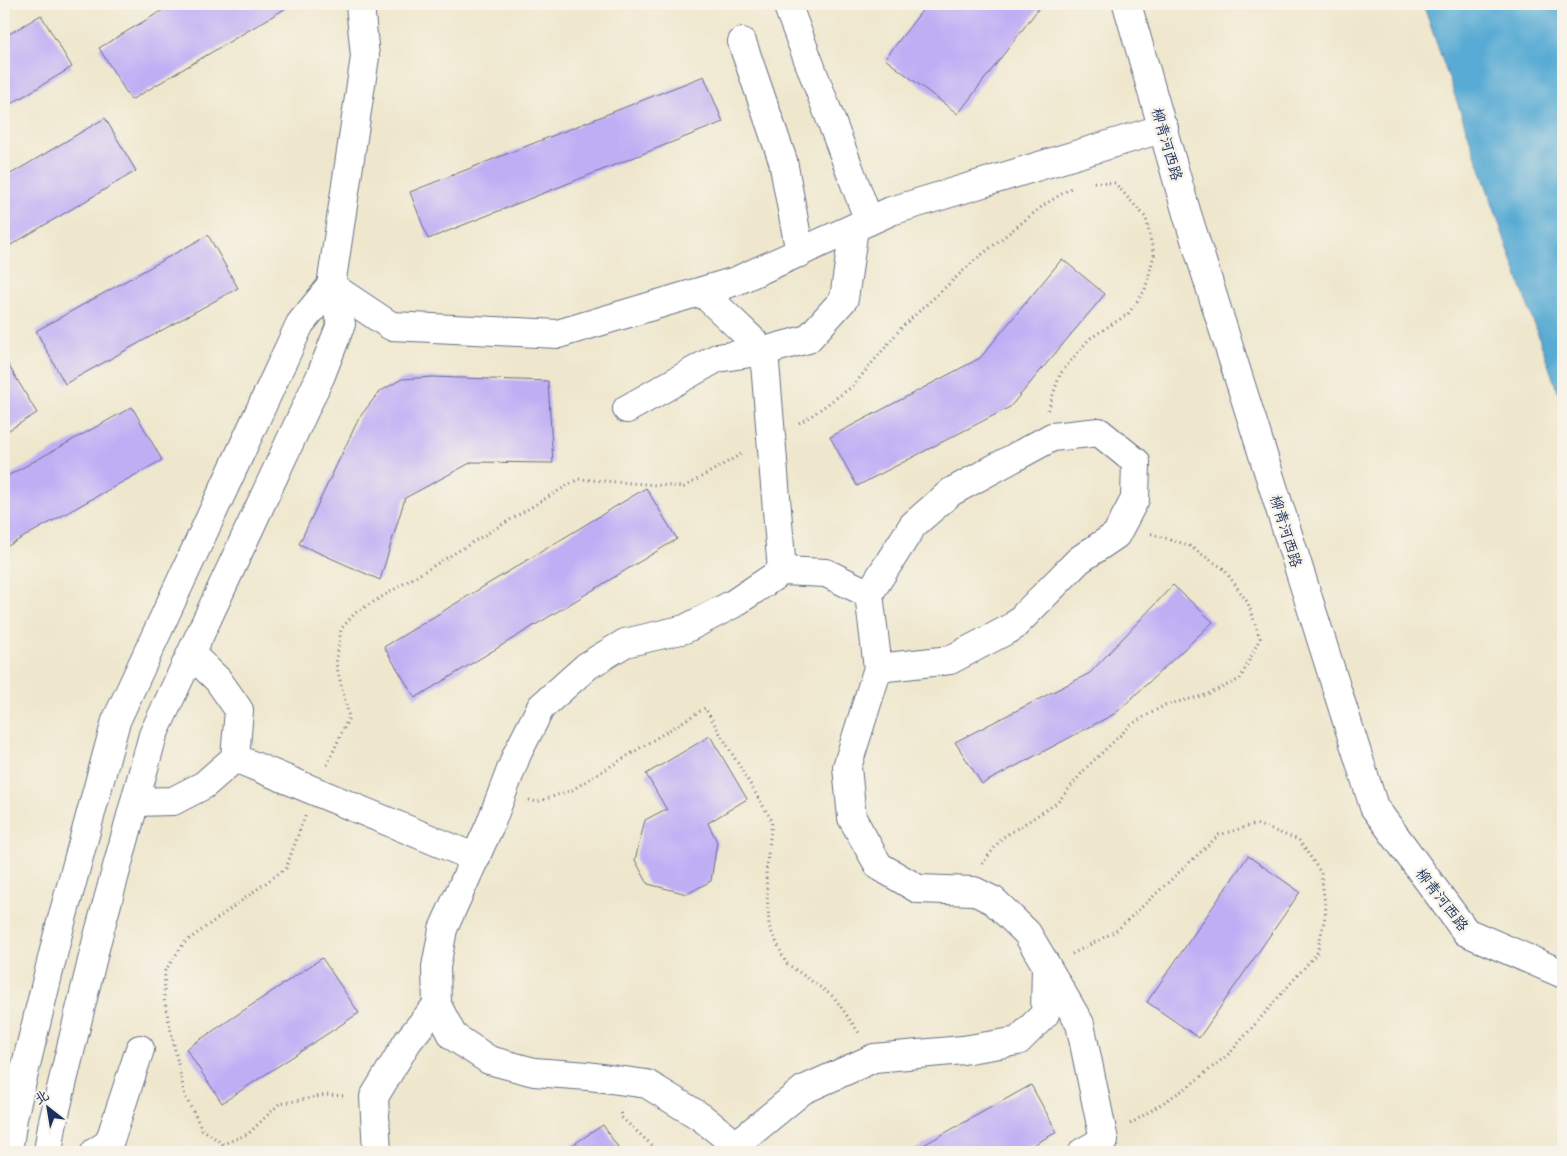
<svg xmlns="http://www.w3.org/2000/svg" width="1567" height="1156" viewBox="0 0 1567 1156" font-family="Mali,'LXGW WenKai TC',sans-serif">
  <style>
    .water { fill: #59abd4; stroke: #3a6d99 }
    .building { fill: #c0aef5 }
    .lines { fill: none; stroke-linecap: round; stroke-linejoin: round }
    .minor-casing { stroke: #656f85; stroke-width: 30 }
    .path { stroke: #656f85; stroke-width: 3; stroke-dasharray: 1 4; stroke-linecap: butt }
    .minor { stroke: #fff; stroke-width: 28 }
    .labels { text-anchor: middle; dominant-baseline: central; stroke-width: 5; stroke-linejoin: round; paint-order: stroke }
    .street-label { font-size: 15px; fill: #1b2f5e; stroke: #f7f3e8 }
  </style>
  <rect width="100%" height="100%" fill="#f7f3e8"/>
  <filter id="ink" filterUnits="userSpaceOnUse"><feTurbulence type="fractalNoise" baseFrequency=".02" numOctaves="2"/><feDisplacementMap in="SourceGraphic" scale="10" xChannelSelector="R" yChannelSelector="G"/><feConvolveMatrix kernelMatrix="1 2 1 2 8 2 1 2 1" color-interpolation-filters="sRGB"/></filter>
  <filter id="wash" filterUnits="userSpaceOnUse"><feTurbulence type="fractalNoise" baseFrequency=".0096" numOctaves="4" result="noise"/><feDisplacementMap in="SourceGraphic" scale="20" xChannelSelector="R" yChannelSelector="G"/><feGaussianBlur stdDeviation="1.12" result="paint"/><feColorMatrix in="noise" values="0 0 0 0 0 0 0 0 0 0 0 0 0 0 0 0 0 1.4 0 .05"/><feComposite in="paint" operator="in"/></filter>
  <g filter="url(#wash)">
    <rect width="100%" height="100%" fill="#efe7cd"/>
    <path class="water" d="M1423,4H1563V407Z"/>
    <g id="blocks">
      <g class="building">
        <path d="M173,4H293L131,100L99,48Z"/>
        <path d="M927,4H1042L958,114L885,59Z"/>
        <path d="M41,15L72,67L4,108V37Z"/>
        <path d="M704,76L723,122L428,239L410,192Z"/>
        <path d="M105,118L136,171L4,249V178Z"/>
        <path d="M208,235L238,288L65,384L36,331Z"/>
        <path d="M1062,259L1105,294L1010,407L857,486L830,437L980,358Z"/>
        <path d="M6,361L37,413L4,433V362Z"/>
        <path d="M432,377L548,381L553,463L472,462L405,498L380,580L299,544L359,418L379,392L402,379Z"/>
        <path d="M132,407L162,460L4,548V478Z"/>
        <path d="M646,488L677,539L415,698L384,647Z"/>
        <path d="M1173,585L1213,622L1116,713L982,784L955,742L1090,673Z"/>
        <path d="M710,736L747,799L708,823L717,842L711,881L687,894L648,884L635,860L645,820L664,810H667L646,774Z"/>
        <path d="M1248,856L1300,892L1199,1038L1147,1002Z"/>
        <path d="M322,958L359,1013L222,1103L186,1049Z"/>
        <path d="M1031,1085L1057,1132L1020,1152H911Z"/>
        <path d="M603,1125L621,1152H562Z"/>
      </g>
    </g>
  </g>
  <g filter="url(#ink)">
    <use href="#blocks" fill-opacity="0" stroke="#656f85" stroke-width="1"/>
    <g class="lines">
      <defs>
        <g id="minor">
          <path d="M787,4L869,221"/>
          <path d="M1127,4L1187,214L1374,807L1466,932L1563,974"/>
          <path d="M742,42L783,161L800,253"/>
          <path d="M331,286L391,326L558,334L736,281L891,211L1164,128"/>
          <path d="M702,292L764,351L782,571L733,604L685,629L625,643L587,666L541,707L517,754L490,825L443,929L436,967L437,1005L453,1036L489,1060L534,1072L588,1076L647,1084L701,1117L736,1145L738,1152"/>
          <path d="M627,409L717,358L764,351L808,339L844,299L854,228"/>
          <path d="M782,571L826,573L869,594L878,668"/>
          <path d="M235,758L476,858"/>
          <path d="M135,802L173,801L204,785L235,758L239,710L218,680L191,654"/>
          <path d="M1046,965L1080,1024L1104,1140L1083,1152"/>
          <path d="M736,1145L803,1090L874,1058L963,1050L1018,1041L1045,1014L1046,965L1027,933L994,901L974,891L918,889L879,866L852,818L847,767L878,668L950,660L1013,627L1079,560L1116,535L1135,499L1136,462L1099,432L1052,437L951,492L913,525L869,594"/>
          <path d="M8,1152L13,1118L59,930L116,721L300,324L331,286"/>
          <path d="M48,1152L52,1126L97,940L153,735L321,375L341,324L331,286L365,57L360,4"/>
          <path d="M95,1152L109,1143L140,1049"/>
          <path d="M377,1152L374,1097L408,1041L437,1005"/>
        </g>
      </defs>
      <use href="#minor" class="minor-casing"/>
      <g class="path">
        <path d="M1048,410L1060,374L1089,339L1128,314L1145,290L1154,255L1146,218L1115,183L1091,182"/>
        <path d="M799,423L811,416L853,386L902,327L975,260L1044,205L1071,188"/>
        <path d="M327,765L349,717L336,664L341,629L355,613L578,479L684,487L743,453"/>
        <path d="M529,800L537,802L572,790L705,708L772,821L766,872L769,926L786,963L834,997L859,1033"/>
        <path d="M305,816L286,868L184,943L165,971L164,999L185,1096L202,1129L223,1144L248,1134L279,1104L326,1095L346,1096"/>
        <path d="M982,864L1002,838L1057,803L1086,768L1132,724L1165,705L1206,695L1240,679L1260,638L1248,603L1224,569L1188,545L1149,533"/>
        <path d="M1072,954L1116,931L1219,835L1256,824L1299,840L1321,873L1326,912L1317,953L1230,1053L1189,1086L1130,1124"/>
        <path d="M620,1108L621,1117L655,1148L657,1152"/>
      </g>
      <use href="#minor" class="minor"/>
    </g>
  </g>
  <g class="labels">
    <g class="street-label">
      <text transform="translate(1168 144) rotate(74)">柳青河西路</text>
      <text transform="translate(1287 531) rotate(73)">柳青河西路</text>
      <text transform="translate(1443 899) rotate(52)">柳青河西路</text>
    </g>
  </g>
  <rect width="1567" height="1156" fill="none" stroke="#f7f3e8" stroke-width="20"/>
  <g transform="translate(48 1108) rotate(329)" stroke="#f7f3e8" stroke-width="4" paint-order="stroke">
  <path d="M0-4L9 19L0 12L-9 19Z" fill="#1b2f5e"/>
  <text y="-8" font-size="14" font-weight="bold" text-anchor="middle" fill="#1b2f5e">北</text>
  </g>
</svg>
